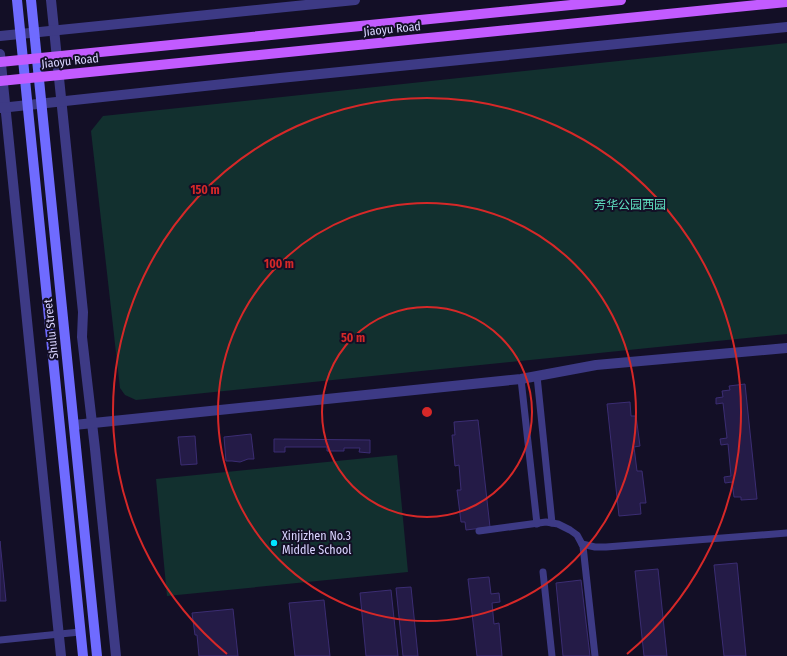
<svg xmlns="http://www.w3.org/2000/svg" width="787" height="656" viewBox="0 0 787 656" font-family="'Fira Sans Condensed','Noto Sans SC',sans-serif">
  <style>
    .green { fill: #12302f }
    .building { fill: #241b47; stroke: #3b2d73 }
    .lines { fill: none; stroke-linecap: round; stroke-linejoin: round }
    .lane { stroke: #3d3a85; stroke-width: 7 }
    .street { stroke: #3d3a85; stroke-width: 10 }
    .secondary { stroke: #6f6bff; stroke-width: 10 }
    .primary { stroke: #c25bff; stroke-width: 10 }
    .ring { fill: none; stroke: #d62828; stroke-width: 2 }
    .poi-dot { fill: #00e5ff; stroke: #130f26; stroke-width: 1.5 }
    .labels { text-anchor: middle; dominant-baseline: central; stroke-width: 4; stroke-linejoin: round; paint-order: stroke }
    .street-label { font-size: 12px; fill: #d9d4ff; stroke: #130f26 }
    .park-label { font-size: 12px; fill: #5fe0c0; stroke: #130f26 }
    .poi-label { font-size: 12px; fill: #d9d4ff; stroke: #130f26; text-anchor: start }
    .centre { fill: #d62828; stroke: #130f26; stroke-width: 2 }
    .ring-label { font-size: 12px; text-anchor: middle; font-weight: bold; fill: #d62828; stroke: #130f26; stroke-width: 4; stroke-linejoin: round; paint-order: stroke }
  </style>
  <rect width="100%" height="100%" fill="#130f26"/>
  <g class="green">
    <path d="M787,43V334L136,400L125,395L120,388L91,131L103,116Z"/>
    <path d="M397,455L408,572L167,596L156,479Z"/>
  </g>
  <g class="building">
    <path d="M745,384L757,499L741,500V497H734L732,482L725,483L724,477L731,476L728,444L721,445L720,439L727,438L723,403L716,404V398L723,397L722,391L730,390L729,386Z"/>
    <path d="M630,402L631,416H636L640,446L634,447L637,471H642L646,503H640L641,514L619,516L607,404Z"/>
    <path d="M478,420L490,527L466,530L465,522H461L457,490H461L459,465L455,466L452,435H455L454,422Z"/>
    <path d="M251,434L254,459H248L240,462L232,461H226L224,437Z"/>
    <path d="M195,436L197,464L181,465L178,437Z"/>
    <path d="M274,439L370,440V453L359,452L360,448H344V451H327V447H285V452H274Z"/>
    <path d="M0,541L6,601H0Z"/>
    <path d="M737,563L746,656H724L714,565Z"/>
    <path d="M658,569L667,656H644L635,571Z"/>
    <path d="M489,577L491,594L499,593L500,602L492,603L494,624L499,623L502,656H477L468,579Z"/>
    <path d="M581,580L590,656H563L556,583Z"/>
    <path d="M411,587L418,656H403L396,588Z"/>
    <path d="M391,590L398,656H366L360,593Z"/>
    <path d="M324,600L330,656H295L289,603Z"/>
    <path d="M233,609L238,656H199L197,635H195L192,613Z"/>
  </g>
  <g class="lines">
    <g class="lane">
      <path d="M537,376L552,523"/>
      <path d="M521,379L537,524"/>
      <path d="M479,531L546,522L558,524L570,530L577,535L583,546L595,656"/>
      <path d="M582,544L595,547H606L787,533"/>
      <path d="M543,572L552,656"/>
      <path d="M0,640L80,632"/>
    </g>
    <g class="street">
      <path d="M51,0L83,312L82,337L95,449L116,656"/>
      <path d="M0,36L355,0"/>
      <path d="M0,54L61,656"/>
      <path d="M0,108L280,78L787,27"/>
      <path d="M74,425L521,379L596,365L787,348"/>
    </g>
    <g class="secondary">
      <path d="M17,0L83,656"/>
      <path d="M31,0L97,656"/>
    </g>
    <g class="primary">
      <path d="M0,62L621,0"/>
      <path d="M0,81L787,2"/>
    </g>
  </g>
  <g class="ring">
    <circle cx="427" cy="412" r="105"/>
    <circle cx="427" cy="412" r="209"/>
    <path d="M227 654A314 314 0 1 1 627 654"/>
  </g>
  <circle class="poi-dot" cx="274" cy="543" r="4"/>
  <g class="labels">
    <g class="street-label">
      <text transform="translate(392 29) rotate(-6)">Jiaoyu Road</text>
      <text transform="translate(70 61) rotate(-6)">Jiaoyu Road</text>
      <text transform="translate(51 329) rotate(-96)">Shulu Street</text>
    </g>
    <g class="park-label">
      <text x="630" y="205">芳华公园西园</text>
    </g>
    <g class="poi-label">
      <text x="282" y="536">Xinjizhen No.3<tspan x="282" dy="14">Middle School</tspan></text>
    </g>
  </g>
  <circle cx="427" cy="412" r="6" class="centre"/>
  <g class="ring-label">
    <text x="205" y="194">150 m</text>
    <text x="279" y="268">100 m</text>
    <text x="353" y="342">50 m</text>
  </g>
</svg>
